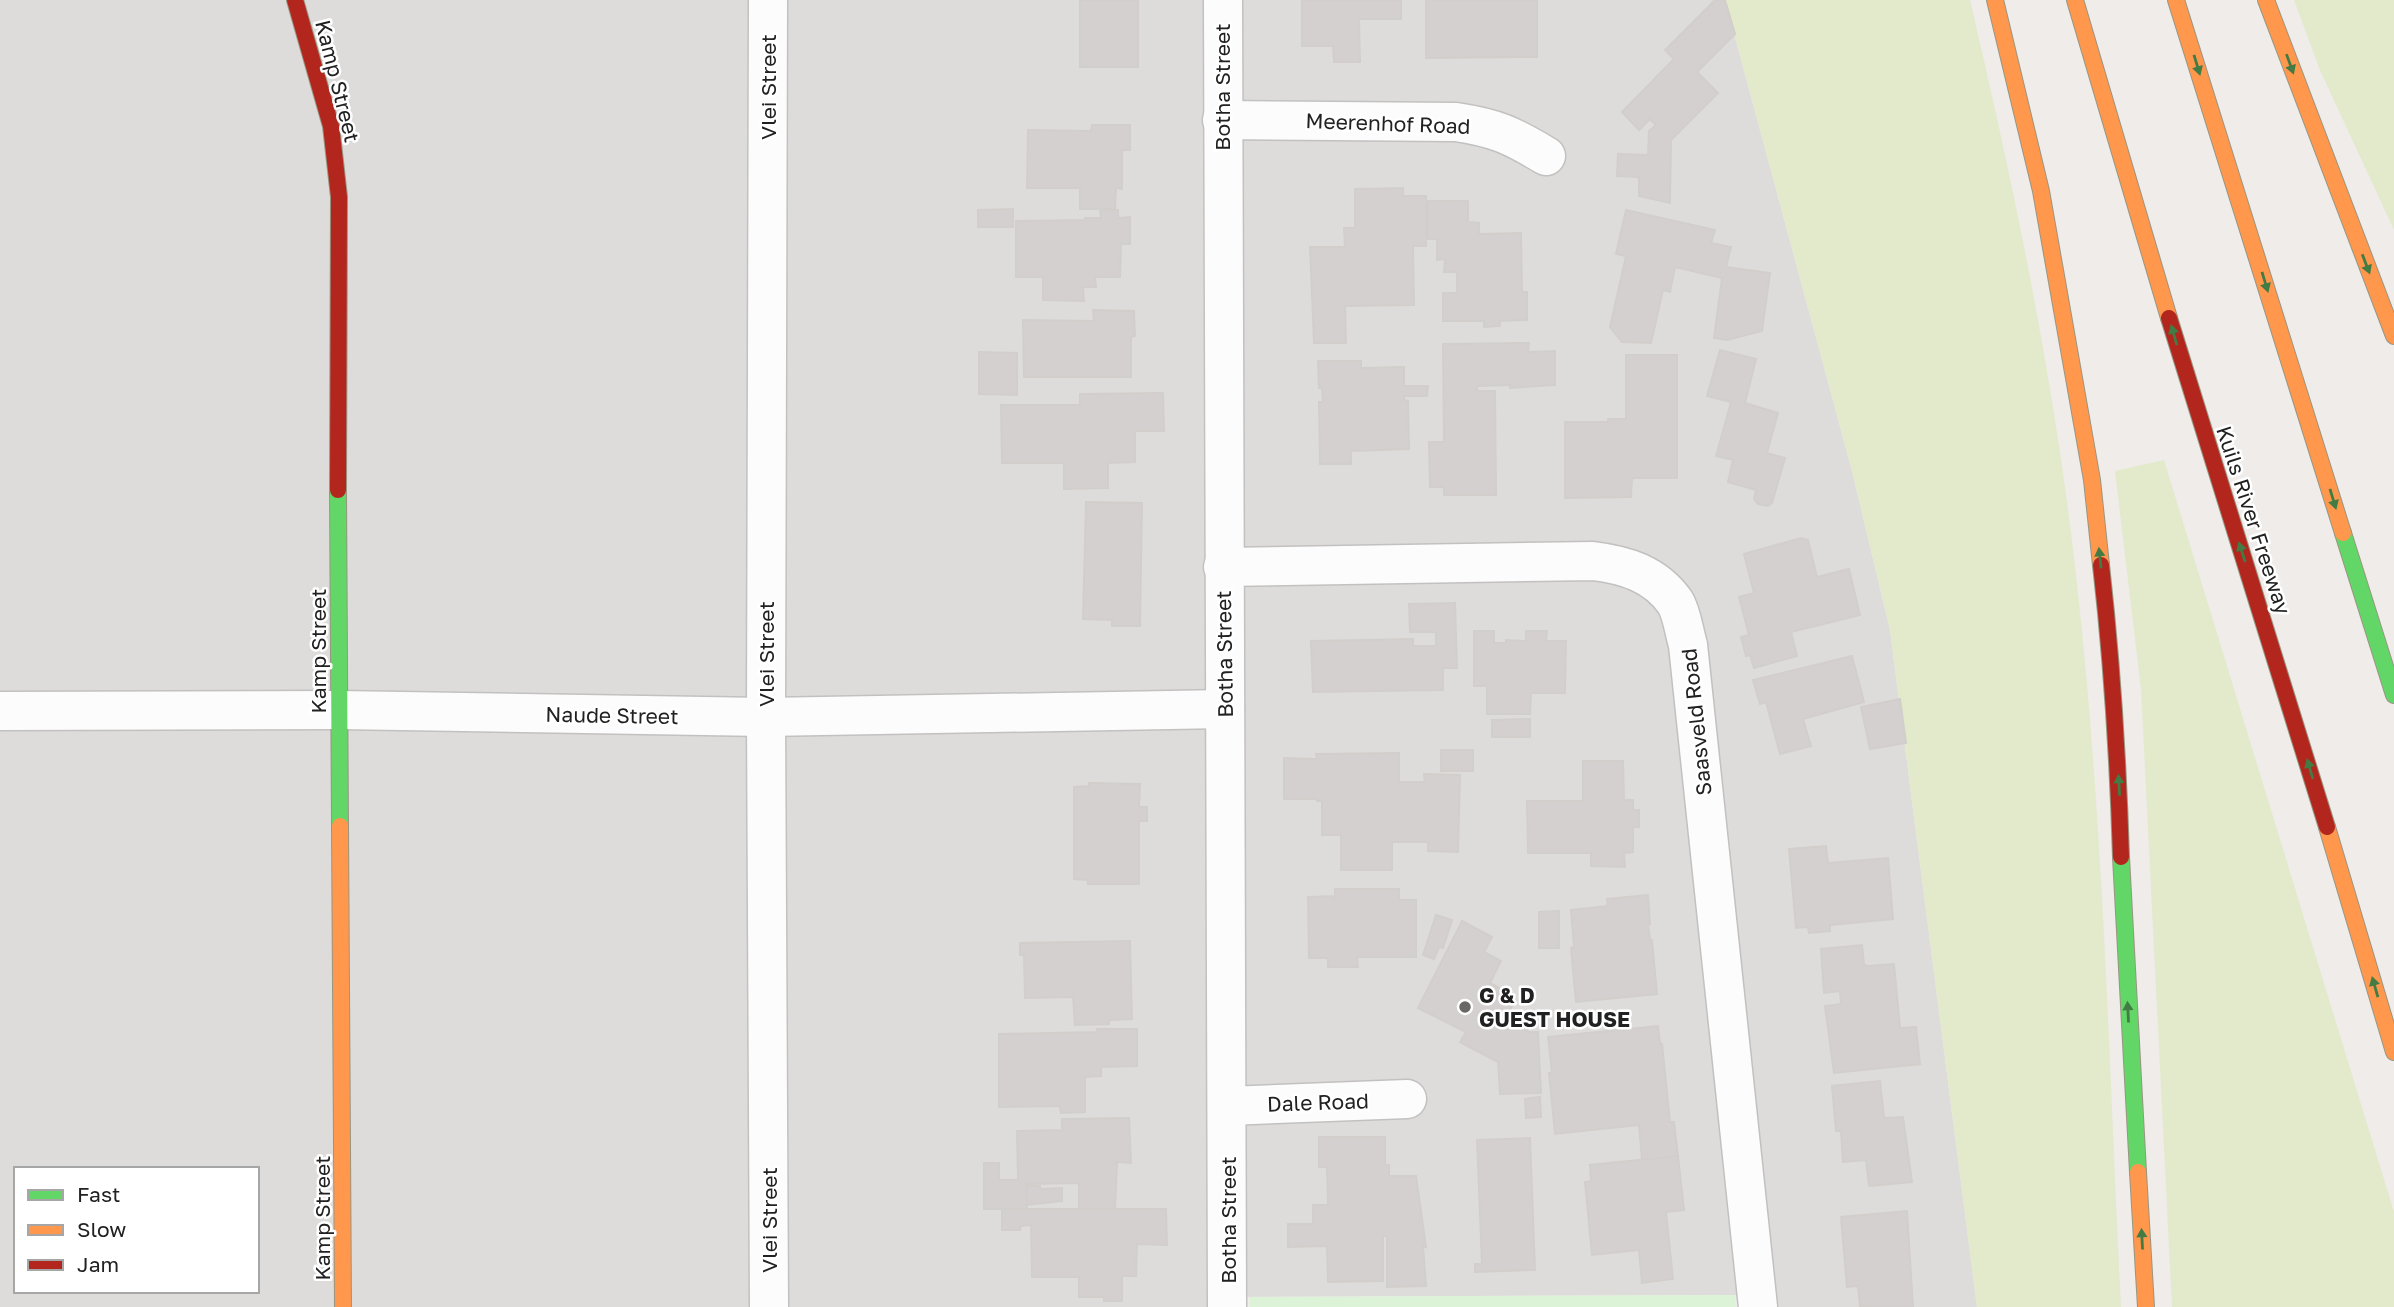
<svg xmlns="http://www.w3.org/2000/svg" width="2394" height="1307" viewBox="0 0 2394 1307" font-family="'Golos Text',sans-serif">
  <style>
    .residential { fill: #dedcdb; fill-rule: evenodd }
    .grass { fill: #e2eacb }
    .park { fill: #ddf3d8 }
    .building { fill: #d4d0cf; stroke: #d2cecb; stroke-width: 2 }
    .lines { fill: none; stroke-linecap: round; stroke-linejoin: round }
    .street-casing { stroke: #c2c1c0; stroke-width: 41 }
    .fast-casing { stroke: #999682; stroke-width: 18 }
    .slow-casing { stroke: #999682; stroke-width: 18 }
    .jam-casing { stroke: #999682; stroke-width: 18 }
    .street { stroke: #fdfcfc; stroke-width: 38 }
    .fast { stroke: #63d668; stroke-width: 16 }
    .slow { stroke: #ff974d; stroke-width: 16 }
    .jam { stroke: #b3261e; stroke-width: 16 }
    .oneway { fill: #427c44 }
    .poi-dot { fill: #696867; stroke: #fff; stroke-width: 2.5 }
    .labels { text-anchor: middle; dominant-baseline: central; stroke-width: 5; stroke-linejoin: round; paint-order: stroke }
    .street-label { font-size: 21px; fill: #212121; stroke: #fff }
    .poi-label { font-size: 21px; font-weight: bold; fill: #212121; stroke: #fff; text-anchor: start }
  </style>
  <rect width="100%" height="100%" fill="#efecea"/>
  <path class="residential" d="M0,0H1725L1852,471L1890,630L1977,1307H1759V1295H1735L1225,1297V1307H0ZM16,1169H257V1291H16Z"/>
  <g class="grass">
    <path d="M1725,0H1970C2016,196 2057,393 2078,593C2104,830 2109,1069 2121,1307H1977L1890,630L1852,471Z"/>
    <path d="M2294,0H2394V230L2320,70Z"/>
    <path d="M2164,460L2394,1212V1307H2172L2141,689L2115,471Z"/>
  </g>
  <path class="park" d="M1735,1295L1736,1307H1250V1297Z"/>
  <g class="building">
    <rect x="1080" y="0" width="58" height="67"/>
    <path d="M1302,0H1401V19H1359L1360,62H1334L1333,46H1302Z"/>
    <path d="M1426,0H1537V57L1426,58Z"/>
    <path d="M1715,0H1725L1735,34L1697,72L1718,93L1671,140L1670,203L1639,196V177L1617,176L1618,154L1648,155L1649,131L1656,125L1650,119L1639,130L1622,112L1674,59L1665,50Z"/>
    <path d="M1092,125H1130V150H1122V189L1116,188L1115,209H1080V188H1027L1028,130L1091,131Z"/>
    <path d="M1403,188V196H1426V246H1413L1414,305L1345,306L1346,343H1314L1310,247H1345L1344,228H1355V189Z"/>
    <path d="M1428,201H1468V222L1479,223V234L1521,233L1522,292H1527V320L1500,321V326L1484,327V321H1443V293H1457V272H1444L1445,259L1437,260V239H1428Z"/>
    <path d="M1013,209V227H978V210Z"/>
    <path d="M1100,210H1118V218L1130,217V244H1121L1120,277H1095L1096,287H1083L1084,301L1043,300V277H1016V221L1085,220V218H1101Z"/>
    <path d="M1626,210L1715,230L1711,243L1731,247L1726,267L1770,273L1762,331L1727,340L1714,338L1722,278L1675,267L1670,292L1663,290L1651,343L1622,342L1610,327L1626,256L1616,254Z"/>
    <path d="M1093,310L1134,311L1135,336L1131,337V377H1024L1023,320L1094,321Z"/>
    <path d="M1529,343L1528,352L1555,351V385L1510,388V385L1477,386V391H1495L1496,495H1444V487H1430L1429,442H1444L1443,344Z"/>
    <path d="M1720,350L1756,359L1745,403L1778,413L1767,453L1785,458L1772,503L1768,506L1758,504L1754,499L1756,490L1728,482L1733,460L1716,456L1731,402L1707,396Z"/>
    <path d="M979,352L1017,353V395L979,394Z"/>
    <path d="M1626,355H1677V478H1632L1631,497L1565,498V422H1608V419H1626Z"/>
    <path d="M1318,361H1361V368L1404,367V386H1428L1427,396H1404V400L1408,401L1409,449L1351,451V464H1320L1319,402H1323L1322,388H1319Z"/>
    <path d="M1163,393L1164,431H1135V462L1108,463V488L1064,489V463H1002L1001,405H1080V394Z"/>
    <path d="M1086,502L1142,503L1140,626H1112V620L1083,619Z"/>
    <path d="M1801,538L1808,540L1817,577L1849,569L1860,615L1791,632L1797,656L1754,668L1750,655L1746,656L1741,637L1749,635L1739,597L1754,593L1744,554Z"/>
    <path d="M1455,603L1457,668H1443V690L1313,692L1311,641L1413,639V646H1436V632H1410L1409,604Z"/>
    <path d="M1474,631H1494V643H1506V640L1526,641V631H1547L1546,641H1566L1565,693H1531L1530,714H1487V686H1474Z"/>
    <path d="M1852,656L1864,702L1803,719L1811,746L1780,754L1766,702L1760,704L1753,680Z"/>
    <path d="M1900,699L1906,743L1870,749L1861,707Z"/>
    <path d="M1530,719V737H1492V720Z"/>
    <rect x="1441" y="750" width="32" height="21"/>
    <path d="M1399,753V782H1425L1424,774L1460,775L1458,852L1428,851V842H1392V870H1341V835H1322V801H1317L1316,799H1284V758L1317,759L1316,754Z"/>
    <path d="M1583,761H1623L1624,800H1633V810H1639V827H1633V852L1624,853L1625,867L1591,866V853H1528L1527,801H1583Z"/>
    <path d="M1089,783L1140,784L1139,807H1147V821H1139V884H1088V880L1074,879V787L1089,786Z"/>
    <path d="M1826,846L1828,863L1888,858L1893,919L1830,925V931L1809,933L1808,927L1796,928L1789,849Z"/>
    <path d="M1335,889H1399V900H1416V957H1357L1358,967H1328V958H1309L1308,897L1334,896L1335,900Z"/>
    <path d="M1648,895L1650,924H1648L1650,940H1652L1657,994L1576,1002L1571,948L1574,947L1571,910L1608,906L1607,899Z"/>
    <path d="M1559,911V948H1539V912Z"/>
    <path d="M1436,915L1452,920L1443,948L1439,947L1434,959L1423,955Z"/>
    <path d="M1462,921L1492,937L1484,952L1501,961L1490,983L1512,995L1508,1003L1512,1006L1506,1018L1528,1029L1527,1032H1538L1541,1093L1500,1094L1498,1062L1460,1042L1466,1032L1418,1008Z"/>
    <path d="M1130,941L1132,1019L1109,1020V1024L1075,1025L1073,997L1025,998L1024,955H1020V943Z"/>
    <path d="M1862,945L1864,964L1867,966L1894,964L1900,1028L1916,1027L1920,1064L1834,1073L1825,1006L1841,1004L1840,991L1824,993L1821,949Z"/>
    <path d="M1658,1026L1660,1044H1662L1670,1122H1674L1678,1156L1642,1160L1639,1125L1555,1134L1549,1073H1552L1548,1037Z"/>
    <path d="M1097,1029H1137V1066L1101,1067V1076L1085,1077V1112L1061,1113L1060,1106L999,1107V1034L1098,1032Z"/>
    <path d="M1880,1081L1884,1118L1903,1117L1912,1182L1869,1186L1866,1160L1843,1162L1841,1131H1836L1832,1086Z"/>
    <path d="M1540,1097L1541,1117L1526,1118L1525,1099Z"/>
    <path d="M1129,1118L1131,1163L1117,1162L1115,1209H1079V1183L1027,1184V1209H984V1163H999V1180H1018L1017,1131L1062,1130V1119Z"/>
    <path d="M1319,1137H1385V1165H1389V1176H1416L1426,1247L1423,1246L1426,1286L1387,1287V1236H1383V1281L1328,1282L1327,1246L1288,1247V1224H1313V1205H1328L1327,1167H1319Z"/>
    <path d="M1530,1138L1535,1270L1475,1272V1264H1482L1477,1140Z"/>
    <path d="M1678,1156L1684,1210L1666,1212L1673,1279L1642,1283L1639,1250L1592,1255L1585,1182L1591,1181L1590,1165Z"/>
    <path d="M1026,1186H1040V1189L1062,1188V1201L1027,1205Z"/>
    <path d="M1002,1209H1166L1167,1245L1137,1244L1136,1276H1122V1301H1104V1297H1079V1277H1032L1031,1225L1021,1226L1020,1230H1002Z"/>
    <path d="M1907,1211L1913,1307H1860L1858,1286L1847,1287L1841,1217Z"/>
  </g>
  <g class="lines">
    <defs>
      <g id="street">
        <path d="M768,0L766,717L769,1307"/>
        <path d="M1223,0L1227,1307"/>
        <path d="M1222,120L1456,122C1496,128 1511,135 1546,156"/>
        <path d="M1223,567L1593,561C1626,565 1655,574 1675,602C1682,613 1684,632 1688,645L1758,1307"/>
        <path d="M0,711L339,710L766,717L1225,709"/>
        <path d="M1228,1106L1407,1099"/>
      </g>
      <g id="fast">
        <path d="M338,490L340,826"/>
        <path d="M2343,533L2394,695"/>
        <path d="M2121,857L2138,1172"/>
      </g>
      <g id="slow">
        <path d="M1995,0L2041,191L2092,480L2101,565"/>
        <path d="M2075,0L2169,318"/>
        <path d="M2176,0L2343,533"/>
        <path d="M2266,0L2394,336"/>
        <path d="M340,826L343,1307"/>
        <path d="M2327,827L2394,1052"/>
        <path d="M2138,1172L2146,1307"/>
      </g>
      <g id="jam">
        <path d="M295,0L331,126L339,197L338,490"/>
        <path d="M2169,318L2327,827"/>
        <path d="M2101,565C2112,662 2118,759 2121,857"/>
      </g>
    </defs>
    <use href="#street" class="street-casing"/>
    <use href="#fast" class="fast-casing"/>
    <use href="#slow" class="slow-casing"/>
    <use href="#jam" class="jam-casing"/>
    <use href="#street" class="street"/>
    <use href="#fast" class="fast"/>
    <use href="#slow" class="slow"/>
    <use href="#jam" class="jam"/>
  </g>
  <defs><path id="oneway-solid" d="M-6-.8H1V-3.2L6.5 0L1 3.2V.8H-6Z" transform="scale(1.75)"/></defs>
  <g class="oneway">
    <use href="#oneway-solid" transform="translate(2290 64) rotate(70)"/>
    <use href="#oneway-solid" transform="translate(2197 65) rotate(73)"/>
    <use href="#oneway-solid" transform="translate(2366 264) rotate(69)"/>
    <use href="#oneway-solid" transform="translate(2265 282) rotate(73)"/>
    <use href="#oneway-solid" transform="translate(2174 335) rotate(-106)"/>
    <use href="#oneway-solid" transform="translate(2333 499) rotate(73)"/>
    <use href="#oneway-solid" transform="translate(2242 552) rotate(-108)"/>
    <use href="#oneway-solid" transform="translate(2100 558) rotate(-96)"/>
    <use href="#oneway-solid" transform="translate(2310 769) rotate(-106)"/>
    <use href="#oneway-solid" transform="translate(2119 785) rotate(-93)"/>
    <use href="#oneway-solid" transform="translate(2375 987) rotate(-106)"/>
    <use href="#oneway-solid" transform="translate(2128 1012) rotate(-93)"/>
    <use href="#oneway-solid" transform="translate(2142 1239) rotate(-93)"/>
  </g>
  <circle class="poi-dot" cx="1465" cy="1007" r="7"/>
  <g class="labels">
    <g class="street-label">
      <text transform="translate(338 81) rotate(76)">Kamp Street</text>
      <text transform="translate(768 87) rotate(-90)">Vlei Street</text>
      <text transform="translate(1222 87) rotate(-90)">Botha Street</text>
      <text transform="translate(1388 123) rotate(2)">Meerenhof Road</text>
      <text transform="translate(2254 520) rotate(72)">Kuils River Freeway</text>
      <text transform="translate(318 651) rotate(-90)">Kamp Street</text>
      <text transform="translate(766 654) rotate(-90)">Vlei Street</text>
      <text transform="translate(1224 654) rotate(-91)">Botha Street</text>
      <text transform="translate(612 715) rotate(1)">Naude Street</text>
      <text transform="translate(1696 722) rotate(-96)">Saasveld Road</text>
      <text transform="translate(1318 1102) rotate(-2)">Dale Road</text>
      <text transform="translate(322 1218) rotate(-90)">Kamp Street</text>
      <text transform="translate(769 1220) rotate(-90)">Vlei Street</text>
      <text transform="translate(1228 1220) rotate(-90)">Botha Street</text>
    </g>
    <g class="poi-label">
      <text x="1479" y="995">G &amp; D<tspan x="1479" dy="24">GUEST HOUSE</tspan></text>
    </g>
  </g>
  <rect x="14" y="1167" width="245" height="126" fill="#ffffff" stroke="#a6a6a6" stroke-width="2"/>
  <rect x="28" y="1190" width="35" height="10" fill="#63d668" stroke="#a6a6a6" stroke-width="2"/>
  <text x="77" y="1202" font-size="21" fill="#212121">Fast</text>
  <rect x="28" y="1225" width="35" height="10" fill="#ff974d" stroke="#a6a6a6" stroke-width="2"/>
  <text x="77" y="1237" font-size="21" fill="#212121">Slow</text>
  <rect x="28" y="1260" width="35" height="10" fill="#b3261e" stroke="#a6a6a6" stroke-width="2"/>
  <text x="77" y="1272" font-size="21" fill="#212121">Jam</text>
</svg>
